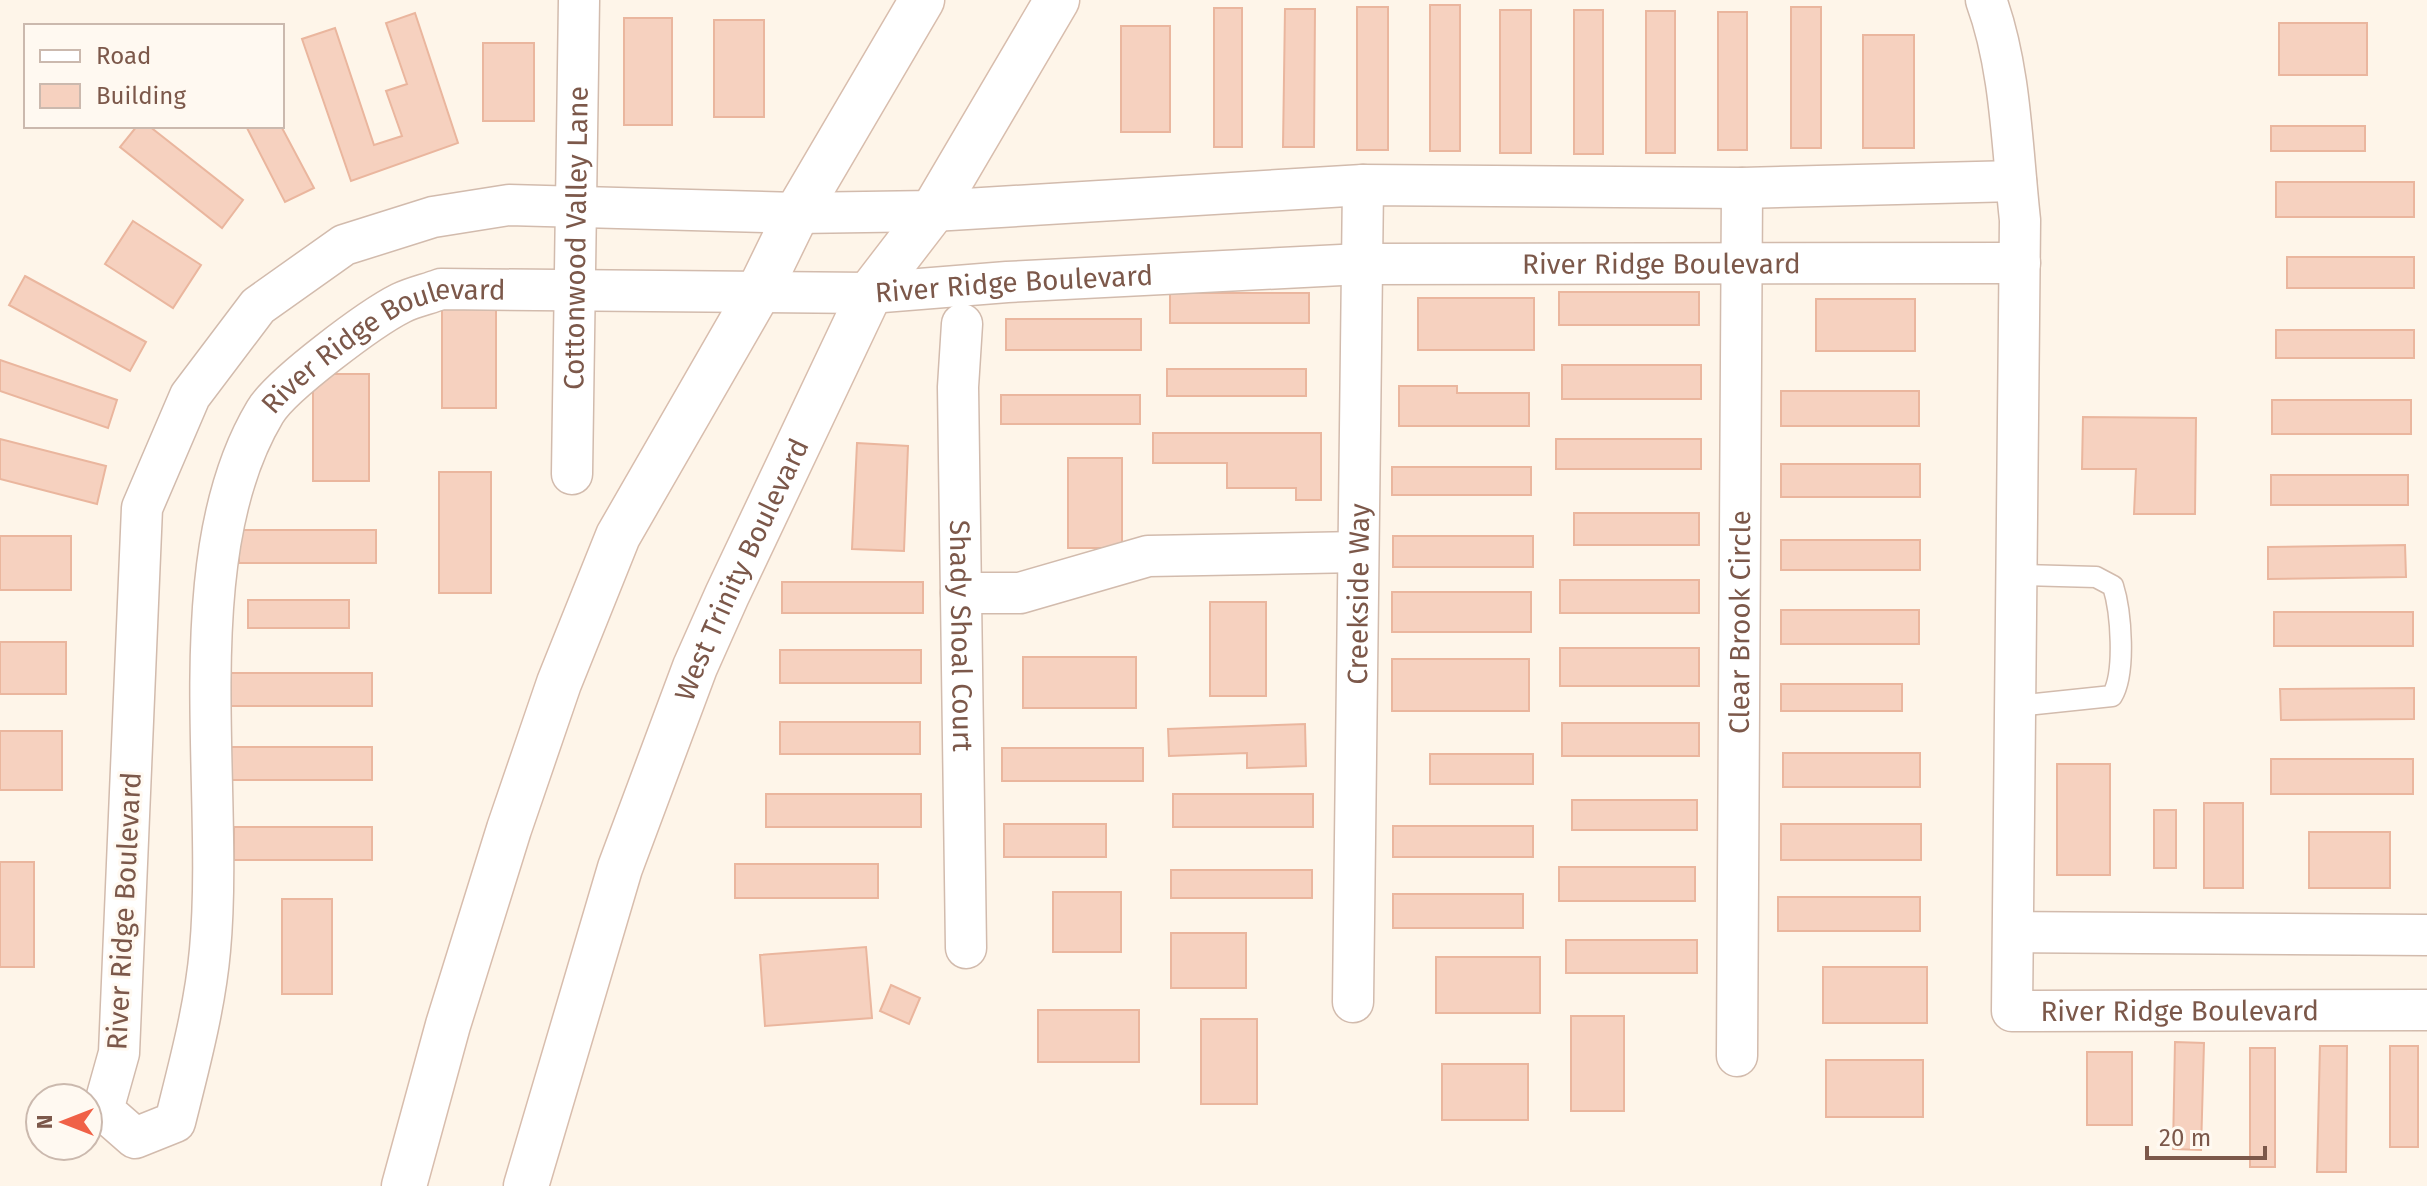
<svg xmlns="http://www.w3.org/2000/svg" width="2427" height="1186" viewBox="0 0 2427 1186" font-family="'Fira Sans',sans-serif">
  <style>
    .building { fill: #f6d1bf; stroke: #eab69e; stroke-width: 2 }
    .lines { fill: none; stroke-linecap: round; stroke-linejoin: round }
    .service-casing { stroke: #d2bbad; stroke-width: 23 }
    .minor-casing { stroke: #d2bbad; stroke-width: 43 }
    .secondary-casing { stroke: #d8bdad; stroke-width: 47 }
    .service { stroke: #fff; stroke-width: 20 }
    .minor { stroke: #fff; stroke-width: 40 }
    .secondary { stroke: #fff; stroke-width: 44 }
    .labels { text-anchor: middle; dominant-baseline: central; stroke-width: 6; stroke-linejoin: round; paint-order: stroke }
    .street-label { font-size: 28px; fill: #7c584a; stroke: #fff9f1 }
  </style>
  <rect width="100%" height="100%" fill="#fef5e9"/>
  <g class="building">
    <rect x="1430" y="5" width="30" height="146"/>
    <rect x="1357" y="7" width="31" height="143"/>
    <rect x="1791" y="7" width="30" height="141"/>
    <rect x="1214" y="8" width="28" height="139"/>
    <path d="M1285,9H1315L1314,147H1283Z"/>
    <rect x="1500" y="10" width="31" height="143"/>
    <rect x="1574" y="10" width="29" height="144"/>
    <rect x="1646" y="11" width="29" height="142"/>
    <rect x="1718" y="12" width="29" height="138"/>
    <path d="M415,13L458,143L351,181L302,39L335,28L374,145L402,136L386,91L407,84L386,23Z"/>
    <rect x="624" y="18" width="48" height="107"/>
    <rect x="714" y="20" width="50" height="97"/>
    <rect x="2279" y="23" width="88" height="52"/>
    <rect x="1121" y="26" width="49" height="106"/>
    <rect x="1863" y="35" width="51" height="113"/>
    <rect x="483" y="43" width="51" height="78"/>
    <path d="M137,126H149L243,200L222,228L120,147Z"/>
    <path d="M246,126H281L314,188L285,202Z"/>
    <rect x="2271" y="126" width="94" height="25"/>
    <rect x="2276" y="182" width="138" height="35"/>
    <path d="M133,221L201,265L173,308L105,264Z"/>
    <rect x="2287" y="257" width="127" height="31"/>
    <path d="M25,276L146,342L130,371L9,305Z"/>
    <rect x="1559" y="292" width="140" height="33"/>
    <rect x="1170" y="293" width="139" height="30"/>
    <rect x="442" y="294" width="54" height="114"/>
    <rect x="1418" y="298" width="116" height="52"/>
    <rect x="1816" y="299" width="99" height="52"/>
    <rect x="1006" y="319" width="135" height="31"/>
    <rect x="2276" y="330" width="138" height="28"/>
    <path d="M0,360L117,400L108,428L0,391Z"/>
    <rect x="1562" y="365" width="139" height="34"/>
    <rect x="1167" y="369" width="139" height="27"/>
    <rect x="313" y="374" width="56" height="107"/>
    <path d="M1399,386H1457V393H1529V426H1399Z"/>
    <rect x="1781" y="391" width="138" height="35"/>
    <rect x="1001" y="395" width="139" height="29"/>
    <rect x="2272" y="400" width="139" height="34"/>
    <path d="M2083,417L2196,418L2195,514H2134L2136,469H2082Z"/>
    <path d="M1153,433H1321V500H1296V488H1227V463H1153Z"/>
    <path d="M0,439L106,466L97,504L0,479Z"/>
    <rect x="1556" y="439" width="145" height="30"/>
    <path d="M857,443L908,446L904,551L852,549Z"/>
    <rect x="1068" y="458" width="54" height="90"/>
    <rect x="1781" y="464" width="139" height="33"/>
    <rect x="1392" y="467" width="139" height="28"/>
    <rect x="439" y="472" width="52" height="121"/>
    <rect x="2271" y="475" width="137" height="30"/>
    <rect x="1574" y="513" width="125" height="32"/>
    <rect x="239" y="530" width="137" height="33"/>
    <rect x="0" y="536" width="71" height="54"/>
    <rect x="1393" y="536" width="140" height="31"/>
    <rect x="1781" y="540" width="139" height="30"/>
    <path d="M2405,545L2406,577L2268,579V547Z"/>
    <rect x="1560" y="580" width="139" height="33"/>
    <rect x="782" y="582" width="141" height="31"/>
    <rect x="1392" y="592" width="139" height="40"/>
    <rect x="248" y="600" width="101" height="28"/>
    <rect x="1210" y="602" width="56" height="94"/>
    <rect x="1781" y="610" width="138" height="34"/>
    <rect x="2274" y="612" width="139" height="34"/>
    <rect x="0" y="642" width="66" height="52"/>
    <rect x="1560" y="648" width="139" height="38"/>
    <rect x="780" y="650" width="141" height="33"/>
    <rect x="1023" y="657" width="113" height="51"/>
    <rect x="1392" y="659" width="137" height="52"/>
    <rect x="231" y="673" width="141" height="33"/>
    <rect x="1781" y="684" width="121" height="27"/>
    <path d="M2414,688V719L2281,720L2280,689Z"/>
    <rect x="780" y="722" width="140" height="32"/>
    <rect x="1562" y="723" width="137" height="33"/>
    <path d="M1305,724L1306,766L1247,768V753L1169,756L1168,729Z"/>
    <rect x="0" y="731" width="62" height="59"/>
    <rect x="230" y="747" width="142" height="33"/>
    <rect x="1002" y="748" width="141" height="33"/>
    <rect x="1783" y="753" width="137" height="34"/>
    <rect x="1430" y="754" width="103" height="30"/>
    <rect x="2271" y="759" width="142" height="35"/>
    <rect x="2057" y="764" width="53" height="111"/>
    <rect x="766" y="794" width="155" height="33"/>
    <rect x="1173" y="794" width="140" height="33"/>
    <rect x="1572" y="800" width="125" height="30"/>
    <rect x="2204" y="803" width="39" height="85"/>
    <rect x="2154" y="810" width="22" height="58"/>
    <rect x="1004" y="824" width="102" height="33"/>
    <rect x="1781" y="824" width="140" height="36"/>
    <rect x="1393" y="826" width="140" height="31"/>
    <rect x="234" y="827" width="138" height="33"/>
    <rect x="2309" y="832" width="81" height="56"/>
    <rect x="0" y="862" width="34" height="105"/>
    <rect x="735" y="864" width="143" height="34"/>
    <rect x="1559" y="867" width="136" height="34"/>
    <rect x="1171" y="870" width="141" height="28"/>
    <rect x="1053" y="892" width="68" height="60"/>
    <rect x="1393" y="894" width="130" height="34"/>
    <rect x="1778" y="897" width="142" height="34"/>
    <rect x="282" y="899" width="50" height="95"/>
    <rect x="1171" y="933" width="75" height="55"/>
    <rect x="1566" y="940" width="131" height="33"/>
    <path d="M866,947L872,1018L765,1026L760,955Z"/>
    <rect x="1436" y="957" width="104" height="56"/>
    <rect x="1823" y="967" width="104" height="56"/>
    <path d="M891,985L920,998L909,1024L880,1011Z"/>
    <rect x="1038" y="1010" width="101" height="52"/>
    <rect x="1571" y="1016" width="53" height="95"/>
    <rect x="1201" y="1019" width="56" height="85"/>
    <path d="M2175,1042L2204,1043L2201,1150L2173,1149Z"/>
    <path d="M2320,1046H2347L2346,1172H2317Z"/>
    <rect x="2390" y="1046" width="28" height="101"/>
    <rect x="2250" y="1048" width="25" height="119"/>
    <rect x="2087" y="1052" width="45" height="73"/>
    <rect x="1826" y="1060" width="97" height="57"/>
    <rect x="1442" y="1064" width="86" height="56"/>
  </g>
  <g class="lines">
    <defs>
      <path id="service" d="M2017,706L2112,696C2126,673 2121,611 2113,586L2096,577L2018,575"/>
      <g id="minor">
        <path id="s1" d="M1986,0C2011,68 2012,148 2020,220L2012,1011L2427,1010"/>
        <path id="s2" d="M2016,181L1742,188L1363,185L933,211L797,213L509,205L433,217L344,245L258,306L190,396L142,508L119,1053L103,1110L135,1138L175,1122C189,1066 205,1007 210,950C225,787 178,557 265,412C281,385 371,318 401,303C413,297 428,294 441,289L870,293L1007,282L1361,264L2020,263"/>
        <path id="s3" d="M962,324L958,387L966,948"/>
        <path id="s4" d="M572,474L579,0"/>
        <path d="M961,593H1020L1148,556L1358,552"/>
        <path d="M2014,932L2427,935"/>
        <path id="s5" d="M1353,1002L1363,185"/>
        <path id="s6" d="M1737,1056L1742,188"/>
      </g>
      <g id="secondary">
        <path d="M404,1186L448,1025L509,829L559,683L618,536L759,291L797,213L922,0"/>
        <path id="s7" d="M526,1186L620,868L695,667L727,595L870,293L933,211L1057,0"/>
      </g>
    </defs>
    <use href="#service" class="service-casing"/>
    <use href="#minor" class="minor-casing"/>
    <use href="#secondary" class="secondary-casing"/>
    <use href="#service" class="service"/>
    <use href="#minor" class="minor"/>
    <use href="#secondary" class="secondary"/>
  </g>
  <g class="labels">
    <g class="street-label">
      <text stroke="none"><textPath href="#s4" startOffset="236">Cottonwood Valley Lane</textPath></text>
      <text stroke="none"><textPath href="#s2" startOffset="4870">River Ridge Boulevard</textPath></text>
      <text stroke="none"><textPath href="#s2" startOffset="4222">River Ridge Boulevard</textPath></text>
      <text stroke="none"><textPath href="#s2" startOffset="3574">River Ridge Boulevard</textPath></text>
      <text stroke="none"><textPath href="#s7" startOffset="654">West Trinity Boulevard</textPath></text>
      <text stroke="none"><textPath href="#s5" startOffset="408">Creekside Way</textPath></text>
      <text stroke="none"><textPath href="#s6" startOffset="434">Clear Brook Circle</textPath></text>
      <text stroke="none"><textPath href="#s3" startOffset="312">Shady Shoal Court</textPath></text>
      <text transform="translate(124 911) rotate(-87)">River Ridge Boulevard</text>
      <text stroke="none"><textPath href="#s1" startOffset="1182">River Ridge Boulevard</textPath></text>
    </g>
  </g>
  <rect x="24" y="24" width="260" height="104" fill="#fff9f1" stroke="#cbb9ae" stroke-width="2"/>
  <rect x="40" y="50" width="40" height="12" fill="#ffffff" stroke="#cbb9ae" stroke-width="2"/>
  <text x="96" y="64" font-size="24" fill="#7c584a">Road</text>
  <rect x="40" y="84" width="40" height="24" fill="#f6d1bf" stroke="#cbb9ae" stroke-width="2"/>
  <text x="96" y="104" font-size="24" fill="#7c584a">Building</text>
  <g transform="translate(64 1122) rotate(270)"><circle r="38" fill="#fff9f1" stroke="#cbb9ae" stroke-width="2"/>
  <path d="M0-6L14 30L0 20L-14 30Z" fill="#f06147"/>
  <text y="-12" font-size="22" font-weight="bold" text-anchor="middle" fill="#7c584a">N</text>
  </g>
  <path d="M2147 1146v12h118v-12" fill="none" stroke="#7c584a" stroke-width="4"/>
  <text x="2159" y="1146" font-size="24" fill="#7c584a" stroke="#fff9f1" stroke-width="6" paint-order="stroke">20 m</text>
</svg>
